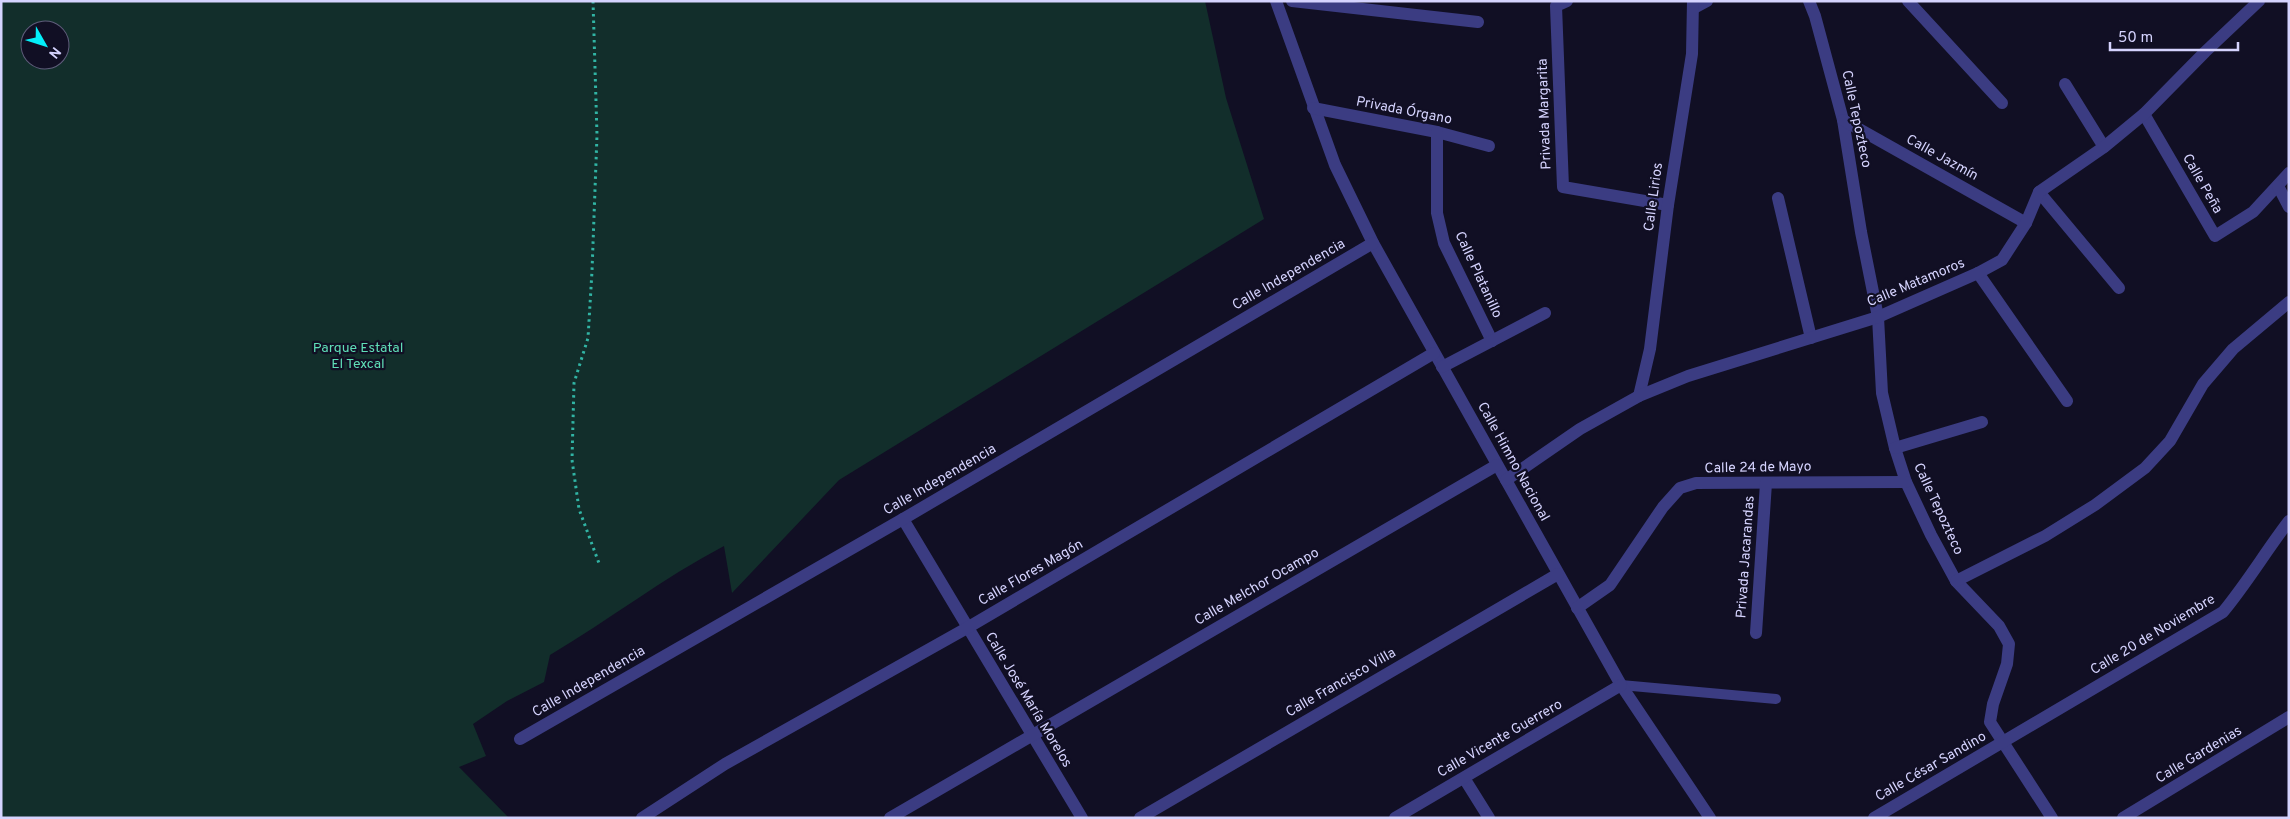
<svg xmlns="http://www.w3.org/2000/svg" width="2290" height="819" viewBox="0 0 2290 819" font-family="Overpass,sans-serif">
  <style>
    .green { fill: #122e2b; fill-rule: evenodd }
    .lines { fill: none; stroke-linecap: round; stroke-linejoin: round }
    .path { stroke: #31b4a4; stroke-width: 3; stroke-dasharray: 2.5 4; stroke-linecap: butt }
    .lane { stroke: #3b3c82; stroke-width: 10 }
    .street { stroke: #3b3c82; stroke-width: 12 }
    .labels { text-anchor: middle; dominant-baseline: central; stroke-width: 4.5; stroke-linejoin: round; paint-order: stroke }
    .street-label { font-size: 14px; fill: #d5d3fe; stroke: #110f24 }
    .park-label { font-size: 14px; fill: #5fdeb7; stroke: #110f24 }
  </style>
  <rect width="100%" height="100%" fill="#110f24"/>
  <path class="green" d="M1,1H1205L1226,98L1264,219L839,480L732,593L724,546C663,578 609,620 550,655L544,682L507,701L473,724L486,756L459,767L509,818H1ZM30,30H60V60H30Z"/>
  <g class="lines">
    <path class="path" d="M593,1L597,135L592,271L588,338L574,383L572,460L579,509L600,566"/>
    <path class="lane" d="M1621,685L1776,699"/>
    <g class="street">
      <path d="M1276,1L1335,165L1373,243L1621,685L1710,818"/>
      <path d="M1292,1L1478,22"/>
      <path d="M1567,1L1556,6L1563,187L1668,205"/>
      <path d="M1809,1L1815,16L1843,120L1861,232L1878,317L1882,393L1895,448L1906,482L1931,535L1956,581L1999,626L2009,644L2007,664L1993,704L1990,722L2052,818"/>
      <path d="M1908,1L2002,103"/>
      <path d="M1694,8L1707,1"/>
      <path d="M2065,84L2104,147"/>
      <path d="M1313,108L1437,132L1489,146"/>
      <path d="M2144,114L2215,236L2253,212L2289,173"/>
      <path d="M1843,120L2026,223"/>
      <path d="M1437,132V213L1444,243L1492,341"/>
      <path d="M2278,186L2289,207"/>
      <path d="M2039,192L2119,288"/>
      <path d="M1778,198L1811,338"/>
      <path d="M1978,273L2067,401"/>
      <path d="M1442,367L1545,313"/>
      <path d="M1639,396L1650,349L1668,205L1692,54L1693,1"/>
      <path d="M1895,448L1982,422"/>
      <path d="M1506,480L1580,429L1639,396L1688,376L1878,317L1978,273L2002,260L2026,223L2039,192L2104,147L2144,114L2205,52L2259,1"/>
      <path d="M903,519L1082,818"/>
      <path d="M1956,581L2045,536L2095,505L2145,468L2170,441L2203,384L2233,349L2289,302"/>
      <path d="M1577,608L1610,585L1663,507L1680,488L1696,483L1906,482"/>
      <path d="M1756,633L1766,483"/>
      <path d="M520,739L903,519L1373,243"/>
      <path d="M1464,778L1489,818"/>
      <path d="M642,818L725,764L967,628L1434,353"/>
      <path d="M890,818L1497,465"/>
      <path d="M1140,818L1558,574"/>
      <path d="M1395,818L1621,685"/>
      <path d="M1874,818L2223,612C2247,583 2266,551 2289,521"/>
      <path d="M2123,818L2289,717"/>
    </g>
  </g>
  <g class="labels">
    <g class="street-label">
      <text transform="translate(1404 111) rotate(11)">Privada Órgano</text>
      <text transform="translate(1545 114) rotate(-92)">Privada Margarita</text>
      <text transform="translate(1856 119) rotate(78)">Calle Tepozteco</text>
      <text transform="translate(1942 158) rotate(29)">Calle Jazmín</text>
      <text transform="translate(2202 184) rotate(60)">Calle Peña</text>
      <text transform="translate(1654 197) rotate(-82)">Calle Lirios</text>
      <text transform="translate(1289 275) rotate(-30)">Calle Independencia</text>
      <text transform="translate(1478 275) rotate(65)">Calle Platanillo</text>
      <text transform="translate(1916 283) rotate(-23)">Calle Matamoros</text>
      <text transform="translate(1513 462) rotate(61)">Calle Himno Nacional</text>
      <text transform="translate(1758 468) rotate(-1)">Calle 24 de Mayo</text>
      <text transform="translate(940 480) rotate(-30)">Calle Independencia</text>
      <text transform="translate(1938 509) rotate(65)">Calle Tepozteco</text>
      <text transform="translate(1746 557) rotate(-86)">Privada Jacarandas</text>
      <text transform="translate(1031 573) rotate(-30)">Calle Flores Magón</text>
      <text transform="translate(1257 587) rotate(-30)">Calle Melchor Ocampo</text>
      <text transform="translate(2153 635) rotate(-31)">Calle 20 de Noviembre</text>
      <text transform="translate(589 682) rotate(-30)">Calle Independencia</text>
      <text transform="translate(1341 683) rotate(-30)">Calle Francisco Villa</text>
      <text transform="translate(1028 700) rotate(59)">Calle José María Morelos</text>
      <text transform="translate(1500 739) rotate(-30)">Calle Vicente Guerrero</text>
      <text transform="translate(2199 755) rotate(-31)">Calle Gardenias</text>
      <text transform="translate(1931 767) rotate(-30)">Calle César Sandino</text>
    </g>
    <g class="park-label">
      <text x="358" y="348">Parque Estatal<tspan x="358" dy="16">El Texcal</tspan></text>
    </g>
  </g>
  <rect width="2290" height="819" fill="none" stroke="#d5d3fe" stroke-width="5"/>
  <g transform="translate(45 45) rotate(129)"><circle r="24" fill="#110f24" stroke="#5f5d7b"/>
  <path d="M0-4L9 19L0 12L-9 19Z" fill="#04eff9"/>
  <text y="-8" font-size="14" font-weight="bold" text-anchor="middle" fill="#d5d3fe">N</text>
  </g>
  <path d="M2110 42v8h128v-8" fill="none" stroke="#d5d3fe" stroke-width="2.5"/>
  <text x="2118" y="42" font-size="15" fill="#d5d3fe" stroke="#110f24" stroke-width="4" paint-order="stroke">50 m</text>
</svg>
